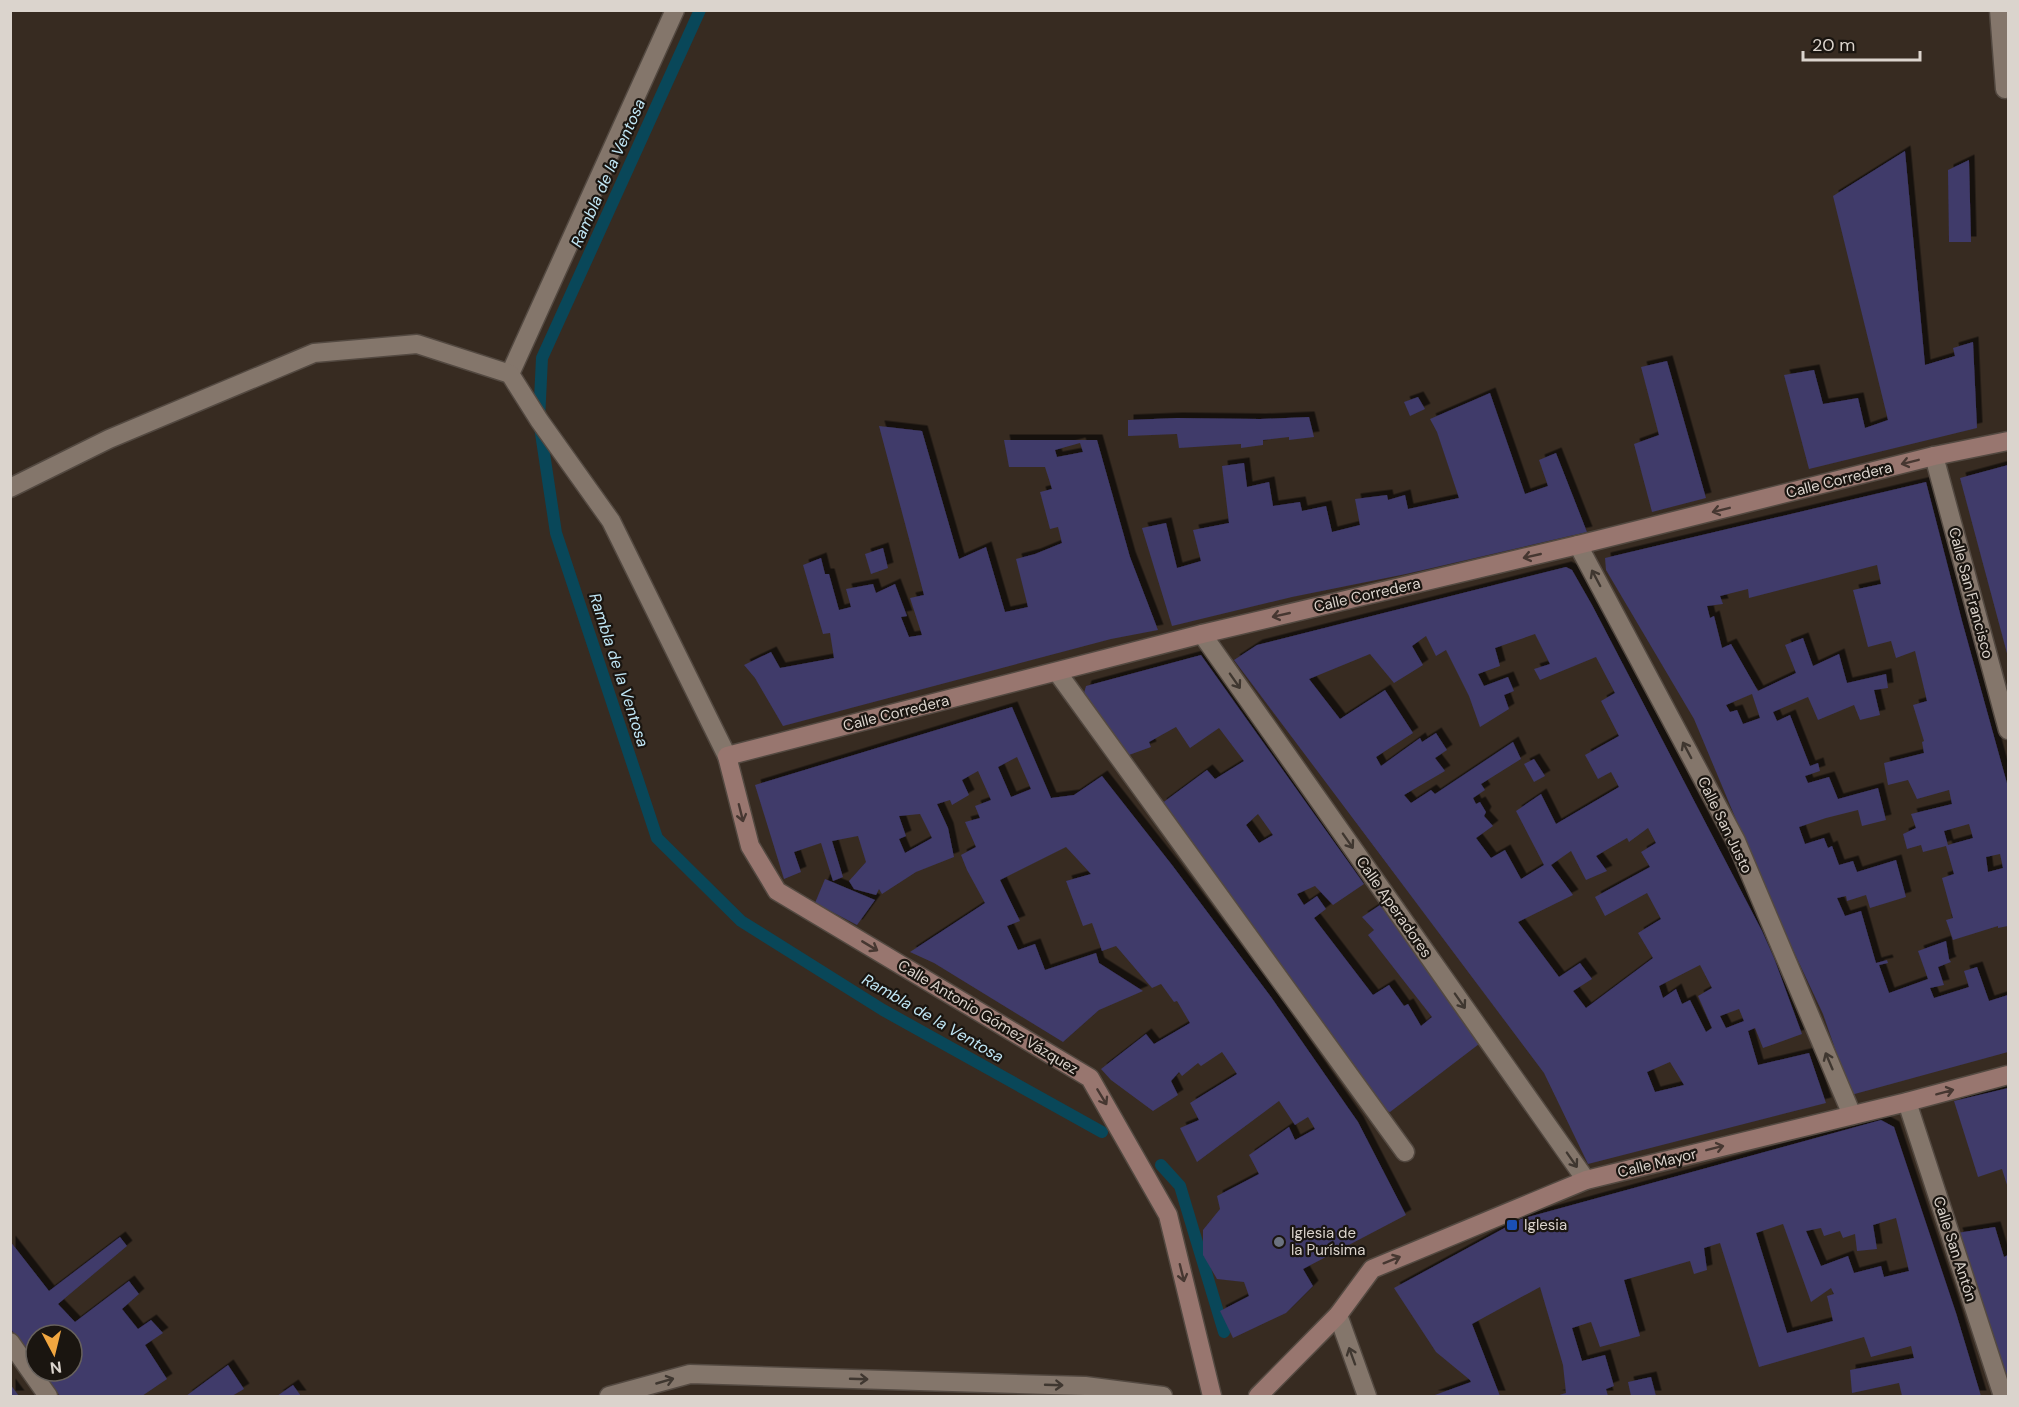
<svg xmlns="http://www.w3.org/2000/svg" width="2019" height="1407" viewBox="0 0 2019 1407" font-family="'DM Sans',sans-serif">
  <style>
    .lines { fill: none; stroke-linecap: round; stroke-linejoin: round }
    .stream { stroke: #094759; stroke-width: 12 }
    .building { fill: #3f3a6a; fill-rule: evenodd; filter: url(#shadow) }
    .street-casing { stroke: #534941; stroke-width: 21 }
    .secondary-casing { stroke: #534941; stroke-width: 21 }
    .street { stroke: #84766b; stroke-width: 18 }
    .secondary { stroke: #98766f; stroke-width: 18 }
    .oneway { stroke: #463731 }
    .oneway2 { stroke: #3f3730 }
    .transit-dot { fill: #1a4fb4; stroke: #1a1510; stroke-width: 2 }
    .worship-dot { fill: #6b7280; stroke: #1a1510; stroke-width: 2 }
    .labels { text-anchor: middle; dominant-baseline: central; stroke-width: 4.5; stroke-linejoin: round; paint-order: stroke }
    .street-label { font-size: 15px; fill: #dbd4cd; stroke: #1a1510 }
    .poi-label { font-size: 15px; fill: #dbd4cd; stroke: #1a1510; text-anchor: start }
    .water-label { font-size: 16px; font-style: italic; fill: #c1e7f6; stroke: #1a1510 }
  </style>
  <defs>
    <filter id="shadow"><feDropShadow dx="5.5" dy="-5.5" stdDeviation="0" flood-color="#0009"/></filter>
  </defs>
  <rect width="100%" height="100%" fill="#372b21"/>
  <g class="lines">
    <g class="stream">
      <path d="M700,10L542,358L539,420L556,533L657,838L741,921L883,1010L1102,1132"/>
      <path d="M1161,1165L1180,1186L1224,1332"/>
    </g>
  </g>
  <g class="building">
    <path d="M1905,151L1925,365L1955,356L1953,348L1973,342L1977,428L1809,469L1784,375L1814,370L1823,404L1858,398L1865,428L1888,420L1833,196Z"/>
    <path d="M1969,160L1971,242H1949L1948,170Z"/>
    <path d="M1667,361L1706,498L1652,512L1634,444L1659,435L1641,367Z"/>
    <path d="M1490,393L1525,494L1548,486L1539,460L1556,453L1587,532L1406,574L1292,597L1172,626L1142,528L1166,523L1177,568L1201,561L1193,530L1229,523L1222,466L1244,463L1247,487L1269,482L1273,506L1300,502L1302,511L1326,506L1332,532L1360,525L1355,499L1387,495L1388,500L1405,495L1408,509L1459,498L1437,432L1430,419Z"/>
    <path d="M1418,397L1425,409L1410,416L1404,402Z"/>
    <path d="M1309,417L1314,437L1289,440V437L1263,440V445L1241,448V444L1179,448L1177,434L1128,436V420L1177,418L1260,419Z"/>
    <path d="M879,426L922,431L959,559L986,547L1005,612L1028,607L1016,559L1035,554L1062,543L1058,527L1050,529L1040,492L1052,489L1045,467H1009L1004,440H1097L1130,557L1158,630L1111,639L783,726L755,678L744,665L771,652L780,668L834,658L830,633L823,634L803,565L821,558L825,574H829L839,610L851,607L846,589L873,584L876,593L895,584L907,616L901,617L909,637L922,635L910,598L924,595ZM1080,443L1083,452L1057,457L1055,450Z"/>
    <path d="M2008,465V657L1960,478Z"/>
    <path d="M1926,482L1962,621L2008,787V926L1998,928V926L1953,940L1946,920L1953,918L1942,878L1954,874L1946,846L1923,852L1921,845L1907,849L1903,834L1916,828L1911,814L1952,804L1949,790L1917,799L1908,780L1888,785L1884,763L1924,753L1922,742L1924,741L1913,705L1927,701L1915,651L1896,658L1891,641L1868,647L1853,590L1881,584L1877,565L1749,598L1748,589L1720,596L1723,604L1707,606L1710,618L1714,616L1722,648L1731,644L1758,691L1796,673L1785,645L1803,638L1813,666L1839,654L1847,683L1886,674L1888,688L1874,690L1880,715L1860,720L1854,705L1818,720L1808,697L1773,712L1777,721L1790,715L1810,766L1818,763L1820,771L1805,776L1808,783L1829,777L1838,799L1878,788L1886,820L1862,826L1858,810L1826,818L1799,827L1805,844L1824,838L1828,848L1832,846L1839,865L1853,861L1857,872L1896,860L1906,897L1870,908L1866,895L1847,901L1846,896L1837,898L1845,916L1861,911L1876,963L1887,960L1888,963L1879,965L1889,993L1928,979L1918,951L1946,941L1949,959L1951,962L1938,967L1944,985L1930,988L1934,998L1969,987L1964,971L1977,967L1989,1001L2008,995V1052L1851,1095L1823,1014L1771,903L1694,719L1606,570L1605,558ZM1752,694L1760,718L1743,724L1737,710L1730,712L1726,705ZM1969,824L1973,838L1948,845L1944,831ZM2000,854L2003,868L1988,872L1986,857Z"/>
    <path d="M883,548L888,568L871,574L865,554Z"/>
    <path d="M1566,567L1572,570L1592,605L1762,931L1774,958L1802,1034L1763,1048L1755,1028L1748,1031L1758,1065L1809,1053L1826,1103L1588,1164L1544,1073L1234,660L1257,645ZM1535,634L1550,664L1534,669L1540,680L1596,657L1615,693L1601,701L1619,736L1585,755L1598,779L1611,772L1619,787L1556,824L1541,794L1516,811L1544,865L1521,879L1505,850L1491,858L1476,838L1493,826L1484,816L1486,812L1480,802L1476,804L1473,798L1485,790L1481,784L1521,759L1513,742L1435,794L1431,790L1411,803L1404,795L1445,771L1435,758L1447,750L1436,733L1422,742L1420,738L1381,766L1376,757L1413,733L1385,690L1340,719L1309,679L1370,654L1394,683L1423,665L1412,646L1426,636L1436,656L1446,650L1469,696L1480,727L1509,709L1504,695L1514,691L1508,677L1484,686L1478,674L1500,666L1495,648ZM1648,828L1656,843L1641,852L1650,867L1595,897L1605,916L1647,893L1661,919L1638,933L1653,958L1586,1008L1573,991L1592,979L1580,963L1559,977L1518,922L1573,895L1551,865L1571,851L1586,880L1607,871L1596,856L1627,838L1629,842ZM1700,965L1712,988L1698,996L1712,1028L1706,1032L1690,1000L1682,1004L1676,989L1663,998L1659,986ZM1739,1009L1744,1021L1726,1028L1720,1016ZM1670,1062L1684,1085L1655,1092L1647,1072Z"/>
    <path d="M1201,655L1364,884L1333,905L1315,886L1297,894L1304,905L1317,896L1326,909L1314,918L1373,995L1389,985L1404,1006L1408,1004L1421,1026L1432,1017L1368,935L1374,930L1362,917L1380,905L1483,1041L1390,1112L1383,1110L1161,804L1207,770L1215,779L1244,761L1219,728L1190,748L1176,727L1149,742L1151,747L1129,755L1084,693L1086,686ZM1258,814L1273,835L1259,843L1246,825Z"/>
    <path d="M1012,707L1051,798L1074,795L1102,776L1172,865L1271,997L1358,1122L1406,1215L1303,1269L1313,1286L1286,1313L1233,1338L1220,1311L1249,1296L1244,1282L1217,1279L1203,1255V1230L1220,1209L1217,1196L1259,1174L1249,1155L1289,1127L1295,1140L1315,1129L1308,1117L1295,1125L1279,1101L1197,1162L1180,1128L1199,1120L1190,1103L1237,1074L1222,1052L1201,1066L1198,1063L1182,1076L1179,1072L1171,1081L1178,1095L1153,1111L1111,1080L1101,1069L1146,1034L1154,1044L1190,1023L1177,1001L1174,1002L1161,984L1152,988L1116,946L1102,951L1092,923L1083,926L1066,881L1091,874L1066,847L1000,880L1020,921L1007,926L1018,950L1035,944L1045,970L1096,953L1099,963L1143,991L1099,1010L1063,1042L934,963L910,952L985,903L967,870L961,855L976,847L965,822L980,818L975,806L991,800L978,771L962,780L969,795L952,805L950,800L937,804L948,828L954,857L916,872L882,894L879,889L876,895L854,889L849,881L866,862L858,836L832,841L843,877L833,881L821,843L794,852L801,872L784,879L755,785ZM1017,757L1031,789L1011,797L998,767ZM920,814L932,838L905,853L899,839L906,836L899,816Z"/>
    <path d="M1534,759L1545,776L1534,782L1524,764Z"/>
    <path d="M825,879L875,900L857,925L815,903Z"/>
    <path d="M2008,1088V1188L2002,1169L1978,1177L1954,1101Z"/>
    <path d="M1881,1120L1894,1127L1956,1313L1981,1396H1902L1899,1383L1852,1393L1850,1370L1914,1358L1911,1346L1871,1357L1864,1337L1759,1367L1720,1243L1704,1248L1707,1270L1694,1274L1690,1261L1624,1280L1640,1336L1600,1347L1591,1322L1572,1328L1582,1361L1605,1355L1614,1386L1606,1389L1608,1396H1556L1566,1393L1563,1365L1540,1287L1472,1324L1500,1396H1432L1471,1382L1470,1380L1436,1352L1394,1288L1521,1219ZM1896,1218L1909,1271L1884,1277L1881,1266L1854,1273L1848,1256L1821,1266L1806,1231L1821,1228L1824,1236L1840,1231L1843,1238L1855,1234L1857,1251L1877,1249L1873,1225ZM1783,1224L1811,1302L1831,1288L1834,1294L1827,1296L1833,1321L1787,1333L1756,1233Z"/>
    <path d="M1995,1227L2004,1257L2008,1255V1394L1957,1233Z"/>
    <path d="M120,1237L127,1246L58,1304L75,1322L129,1281L139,1294L122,1309L138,1329L151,1320L163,1333L145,1345L167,1379L142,1396H60L41,1371H72V1335H36V1363L10,1328V1241L49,1291Z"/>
    <path d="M228,1365L244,1389L232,1396H186Z"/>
    <path d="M1651,1377L1656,1396H1631L1628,1382Z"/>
    <path d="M10,1384L19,1396H10Z"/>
    <path d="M293,1385L301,1396H277Z"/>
  </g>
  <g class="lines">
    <defs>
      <g id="street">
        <path d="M1999,10L2005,89L2008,88"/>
        <path d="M510,374L675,10"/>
        <path d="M1934,456L2008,730"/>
        <path d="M10,488L109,439L314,353L417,344L510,374L539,420L611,521L727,756"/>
        <path d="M1578,545L1736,841L1852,1115"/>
        <path d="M1202,634L1586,1180"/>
        <path d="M1057,672L1405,1152"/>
        <path d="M1907,1102L2003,1396"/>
        <path d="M1338,1315L1367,1396"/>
        <path d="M10,1342L48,1396"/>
        <path d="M609,1396L690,1374L1085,1386L1163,1396"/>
      </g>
      <g id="secondary">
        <path d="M1212,1396L1168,1215L1090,1078L777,891L750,846L727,756L1202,634L1578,545L1934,456L2008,441"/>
        <path d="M1258,1396L1338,1315L1372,1269L1586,1180L1907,1102L2008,1075"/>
      </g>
    </defs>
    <use href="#street" class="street-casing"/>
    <use href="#secondary" class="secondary-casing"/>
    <use href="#street" class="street"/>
    <use href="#secondary" class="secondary"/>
  </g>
  <defs><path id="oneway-shaft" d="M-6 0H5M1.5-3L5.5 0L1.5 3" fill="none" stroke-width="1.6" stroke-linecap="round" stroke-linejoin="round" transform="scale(1.5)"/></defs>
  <g class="oneway">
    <use href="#oneway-shaft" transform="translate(1910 462) rotate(166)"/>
    <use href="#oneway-shaft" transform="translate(1721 510) rotate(166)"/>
    <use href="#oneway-shaft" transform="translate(1532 556) rotate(167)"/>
    <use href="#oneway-shaft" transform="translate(1281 615) rotate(167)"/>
    <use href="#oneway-shaft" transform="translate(741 813) rotate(76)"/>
    <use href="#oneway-shaft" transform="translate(870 946) rotate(31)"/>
    <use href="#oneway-shaft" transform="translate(1945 1092) rotate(-15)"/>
    <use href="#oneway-shaft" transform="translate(1102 1097) rotate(59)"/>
    <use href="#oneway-shaft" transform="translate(1715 1148) rotate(-14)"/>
    <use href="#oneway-shaft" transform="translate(1392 1260) rotate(-22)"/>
    <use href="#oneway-shaft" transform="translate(1182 1273) rotate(76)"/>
  </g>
  <g class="oneway2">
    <use href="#oneway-shaft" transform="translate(1596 578) rotate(-118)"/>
    <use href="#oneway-shaft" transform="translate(1235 681) rotate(55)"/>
    <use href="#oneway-shaft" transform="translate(1687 750) rotate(-118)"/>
    <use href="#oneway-shaft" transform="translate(1348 841) rotate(55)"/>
    <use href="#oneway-shaft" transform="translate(1460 1001) rotate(55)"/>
    <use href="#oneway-shaft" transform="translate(1829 1061) rotate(-113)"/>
    <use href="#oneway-shaft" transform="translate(1572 1160) rotate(55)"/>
    <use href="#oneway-shaft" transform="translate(1352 1356) rotate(-110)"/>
    <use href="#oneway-shaft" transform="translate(859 1379) rotate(2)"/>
    <use href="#oneway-shaft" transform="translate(665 1381) rotate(-16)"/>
    <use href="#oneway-shaft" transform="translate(1054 1385) rotate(2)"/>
  </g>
  <rect class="transit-dot" x="1506" y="1219" width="12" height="12" rx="3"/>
  <circle class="worship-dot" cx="1279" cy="1242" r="6"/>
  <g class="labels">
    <g class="street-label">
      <text transform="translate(1839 480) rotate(-14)">Calle Corredera</text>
      <text transform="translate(1971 593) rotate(75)">Calle San Francisco</text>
      <text transform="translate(1367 595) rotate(-13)">Calle Corredera</text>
      <text transform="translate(896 713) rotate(-14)">Calle Corredera</text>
      <text transform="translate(1725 825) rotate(64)">Calle San Justo</text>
      <text transform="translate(1394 907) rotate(55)">Calle Aperadores</text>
      <text transform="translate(988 1017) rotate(31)">Calle Antonio Gómez Vázquez</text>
      <text transform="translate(1657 1163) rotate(-14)">Calle Mayor</text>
      <text transform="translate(1955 1249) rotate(72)">Calle San Antón</text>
    </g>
    <g class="poi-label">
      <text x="1524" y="1225">Iglesia</text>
      <text x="1291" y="1233">Iglesia de<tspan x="1291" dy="17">la Purísima</tspan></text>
    </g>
    <g class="water-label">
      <text transform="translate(608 173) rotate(-66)">Rambla de la Ventosa</text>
      <text transform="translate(619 670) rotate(72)">Rambla de la Ventosa</text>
      <text transform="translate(933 1018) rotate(30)">Rambla de la Ventosa</text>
    </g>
  </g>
  <rect width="2019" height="1407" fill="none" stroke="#dbd4cd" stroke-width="24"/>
  <g transform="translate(54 1353) rotate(173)"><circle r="28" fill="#1a1510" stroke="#67615c" stroke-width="1.5"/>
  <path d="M0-4.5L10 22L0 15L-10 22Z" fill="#f1a640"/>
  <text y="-9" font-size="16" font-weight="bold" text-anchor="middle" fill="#dbd4cd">N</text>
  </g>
  <path d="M1803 51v9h117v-9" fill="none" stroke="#dbd4cd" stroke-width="3"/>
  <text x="1812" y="51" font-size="18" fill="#dbd4cd" stroke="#1a1510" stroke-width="4.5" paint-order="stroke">20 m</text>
</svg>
